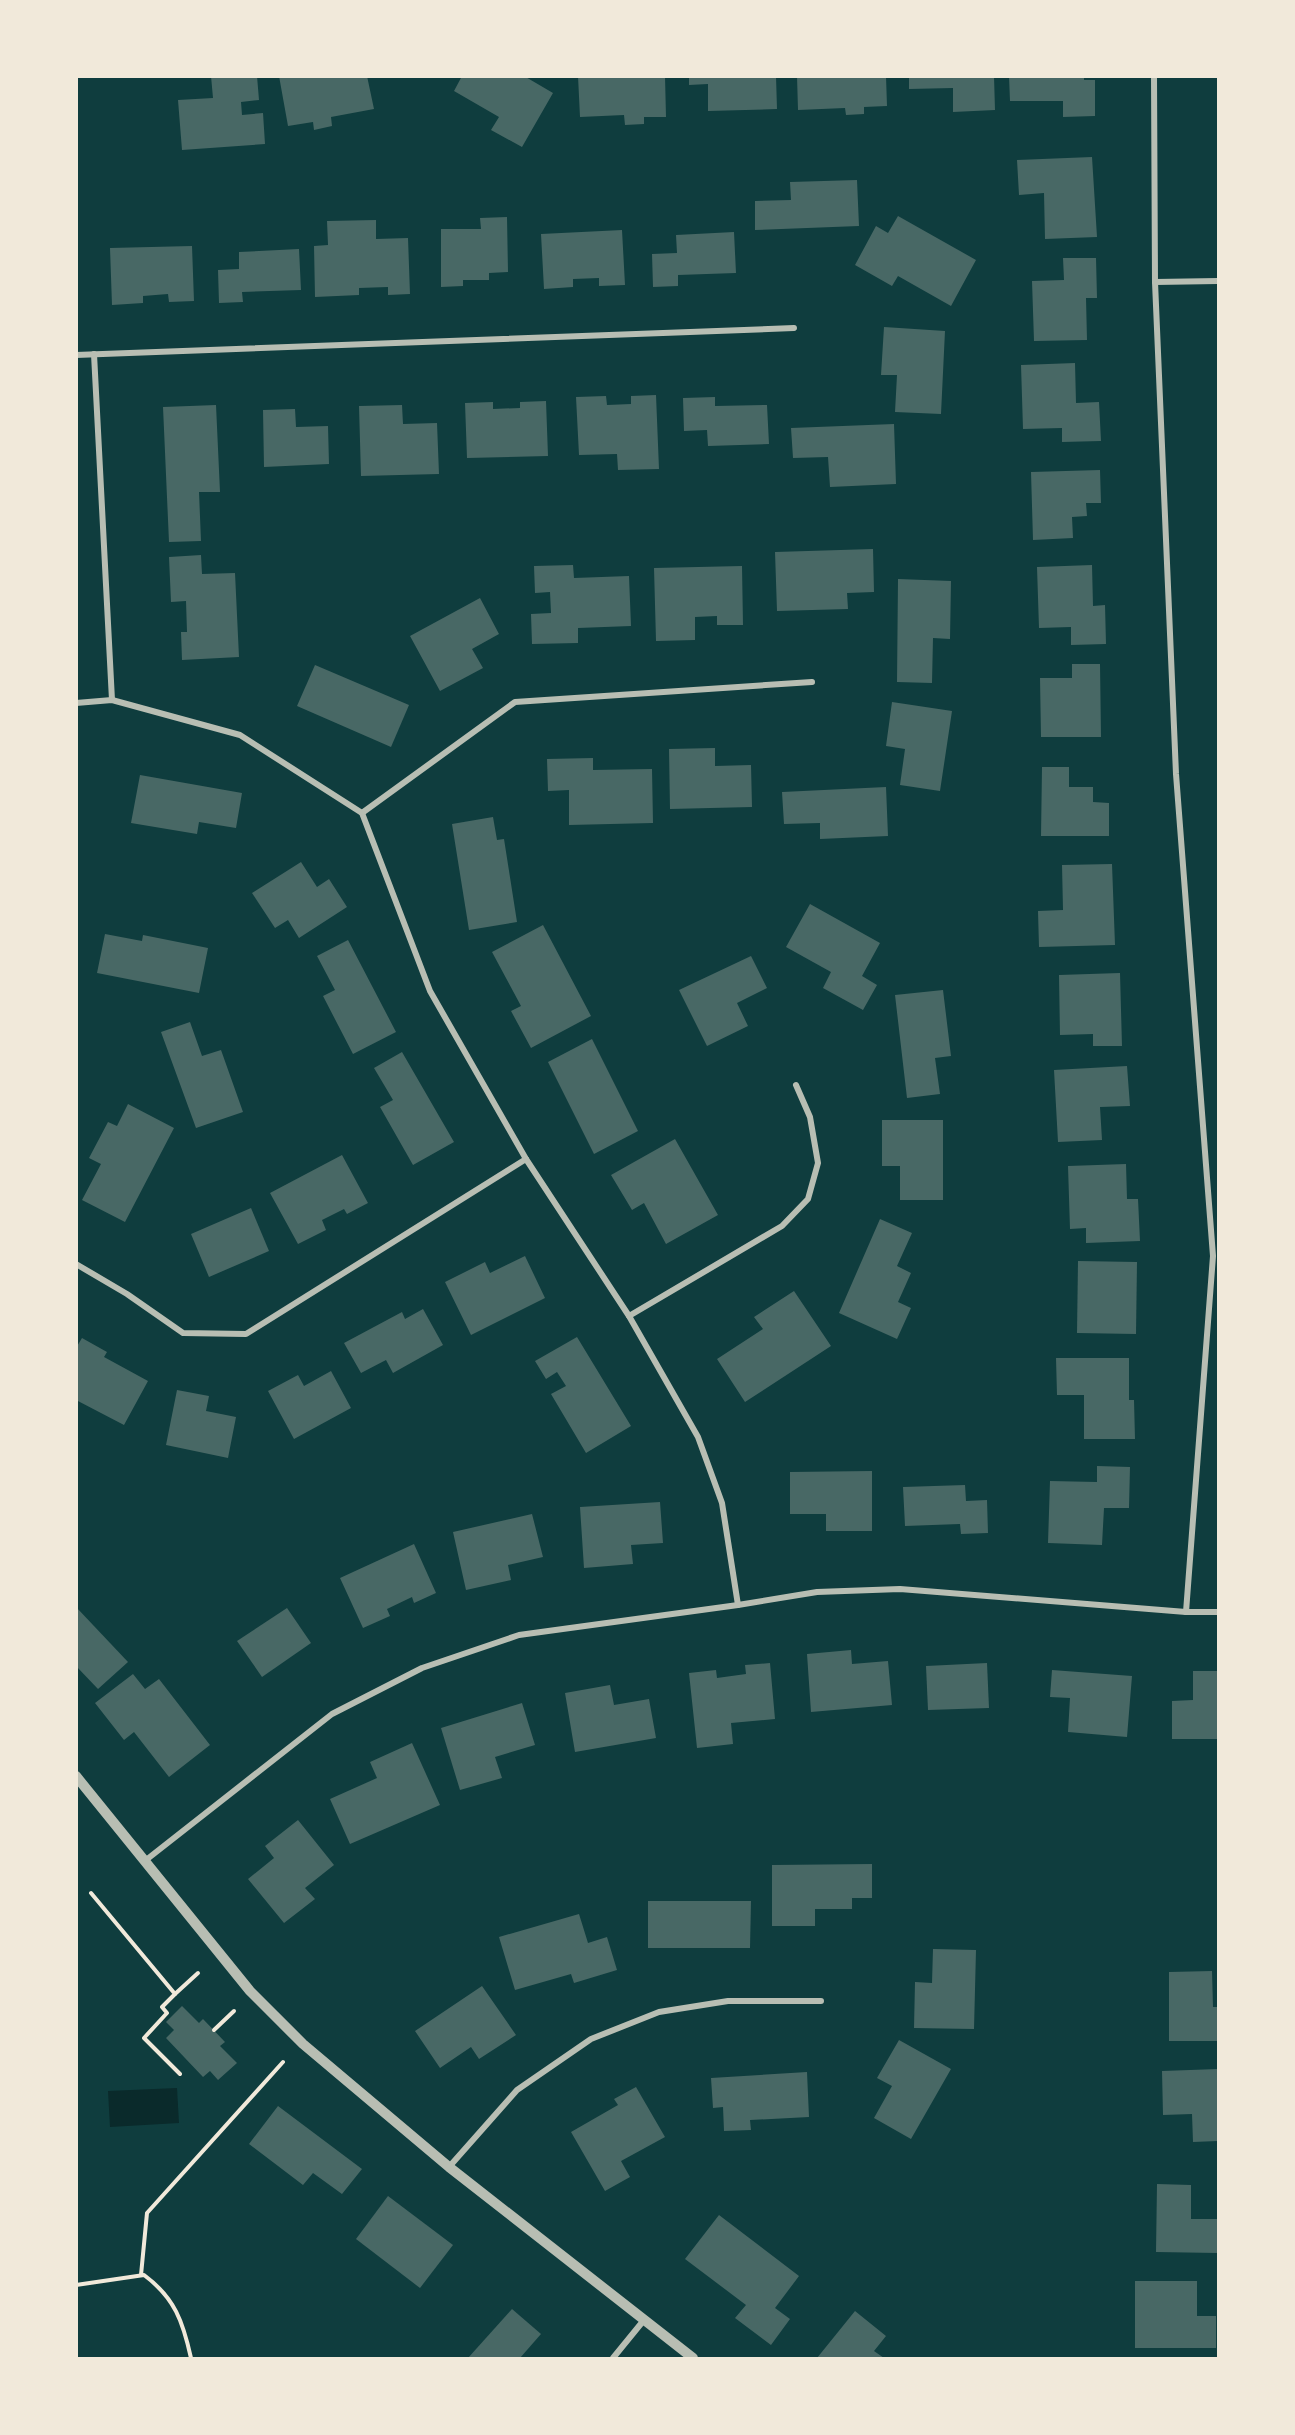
<svg xmlns="http://www.w3.org/2000/svg" width="1295" height="2435" viewBox="0 0 1295 2435" font-family="'Noto Sans',sans-serif">
  <style>
    .water { fill: #0a2a2b }
    .building { fill: #486865 }
    .lines { fill: none; stroke-linecap: round; stroke-linejoin: round }
    .path { stroke: #f1e9da; stroke-width: 4 }
    .minor { stroke: #b8beb3; stroke-width: 6 }
    .tertiary { stroke: #b8beb3; stroke-width: 10 }
  </style>
  <rect width="100%" height="100%" fill="#0f3d3e"/>
  <path class="water" d="M177,2088L179,2123L110,2127L108,2091Z"/>
  <g class="building">
    <path d="M211,76H257L259,100L241,102L242,115L263,113L265,144L182,150L178,100L213,98Z"/>
    <path d="M279,76H367L374,109L331,117L332,126L314,130L313,122L288,126Z"/>
    <path d="M462,76H524L553,93L522,147L491,130L499,117L454,91Z"/>
    <path d="M578,76H665L666,117H644V124L625,125L624,115L580,117Z"/>
    <path d="M689,76H776L777,109L708,111V84L689,85Z"/>
    <path d="M797,76H886L887,106L864,107V114L846,115L845,108L798,110Z"/>
    <path d="M909,76H994L995,110L953,112V88L909,89Z"/>
    <path d="M1009,76H1084V80H1095V116L1063,117V101H1010Z"/>
    <path d="M1092,157L1097,237L1045,239L1044,193L1019,195L1017,160Z"/>
    <path d="M857,180L859,226L755,230V201L791,200L790,182Z"/>
    <path d="M898,216L976,260L951,306L898,276L892,286L855,265L876,226L888,233Z"/>
    <path d="M507,217L508,272L489,273V280H463V286L441,287V229H481L480,218Z"/>
    <path d="M376,220V239L408,238L410,294L388,295V287L359,288V295L315,297L314,246L328,245L327,221Z"/>
    <path d="M622,230L625,285L599,286V278L573,279V287L544,289L541,234Z"/>
    <path d="M734,232L736,273L678,275V286L653,287L652,254L677,253L676,235Z"/>
    <path d="M192,246L194,301L169,302L168,294L143,296V303L112,305L110,248Z"/>
    <path d="M299,249L301,290L242,292L243,302L219,303L218,270L239,269V252Z"/>
    <path d="M1063,258H1096L1097,298H1086L1087,340L1034,341L1032,281L1064,280Z"/>
    <path d="M884,327L945,331L941,414L895,412L897,375H881Z"/>
    <path d="M1075,363L1076,403L1099,402L1101,441L1062,442V428L1023,429L1021,365Z"/>
    <path d="M656,395L659,469L618,470L617,454L579,455L576,397L606,396L607,405L631,404V396Z"/>
    <path d="M715,397V406L767,405L769,444L708,446L707,430L684,431L683,398Z"/>
    <path d="M546,401L548,456L467,458L465,403L493,402V409L520,408V402Z"/>
    <path d="M216,405L220,492H199L201,541L169,542L163,407Z"/>
    <path d="M402,405L403,424L437,423L439,474L361,476L359,406Z"/>
    <path d="M295,409L296,427L328,426L329,464L264,467L263,410Z"/>
    <path d="M894,424L896,484L830,487L828,457L793,458L791,428Z"/>
    <path d="M1100,470L1101,503H1086L1087,516L1072,517L1073,538L1033,540L1031,472Z"/>
    <path d="M873,549L874,592L847,593L848,609L777,611L775,552Z"/>
    <path d="M201,555L202,574L235,573L239,657L182,660L181,632H187L186,601L171,602L169,557Z"/>
    <path d="M573,565L574,578L629,576L631,626L578,628V643L532,644L531,614L551,613L550,592L535,593L534,566Z"/>
    <path d="M1092,565L1093,606L1105,605L1106,644L1071,645V627L1039,628L1037,567Z"/>
    <path d="M742,566L743,625H717V616L695,617V640L656,641L654,568Z"/>
    <path d="M898,579L951,581L950,639L933,638L932,683L897,682Z"/>
    <path d="M480,598L499,634L472,649L483,668L440,691L410,636Z"/>
    <path d="M1072,664H1100L1101,737H1041L1040,678H1072Z"/>
    <path d="M315,665L409,705L391,747L297,706Z"/>
    <path d="M892,702L952,711L940,791L900,785L905,749L886,746Z"/>
    <path d="M715,748V766L751,765L752,807L670,809L669,749Z"/>
    <path d="M593,758V770L652,769L653,823L569,825V790L548,791L547,759Z"/>
    <path d="M1042,767H1069V787H1093V802L1109,803V836H1041Z"/>
    <path d="M140,775L242,793L236,828L199,822L197,834L131,823Z"/>
    <path d="M886,787L888,836L820,839V823L784,824L782,792Z"/>
    <path d="M493,817L497,840L504,839L517,922L469,930L452,824Z"/>
    <path d="M301,862L317,887L329,879L347,907L299,938L288,920L275,928L252,893Z"/>
    <path d="M1112,864L1115,945L1039,947L1038,911L1063,910L1062,865Z"/>
    <path d="M810,904L880,943L862,976L877,985L863,1010L823,988L831,972L786,947Z"/>
    <path d="M543,925L591,1016L531,1048L511,1011L521,1006L492,952Z"/>
    <path d="M105,934L142,941L143,935L208,948L199,993L97,973Z"/>
    <path d="M348,940L396,1032L353,1054L323,996L335,990L317,956Z"/>
    <path d="M751,956L767,988L737,1003L748,1026L707,1046L679,990Z"/>
    <path d="M1120,973L1122,1046H1093V1034L1060,1035L1059,975Z"/>
    <path d="M943,990L951,1056L935,1058L940,1094L907,1098L895,995Z"/>
    <path d="M190,1022L202,1056L221,1050L243,1112L196,1128L161,1032Z"/>
    <path d="M592,1039L638,1131L594,1154L548,1062Z"/>
    <path d="M402,1052L454,1142L413,1165L380,1107L393,1100L374,1068Z"/>
    <path d="M1127,1066L1130,1106L1100,1107L1102,1140L1058,1142L1054,1070Z"/>
    <path d="M128,1104L174,1128L125,1222L82,1200L101,1164L89,1158L108,1122L117,1126Z"/>
    <path d="M882,1120H943V1200H900V1166H882Z"/>
    <path d="M675,1139L718,1215L666,1244L644,1203L632,1210L611,1175Z"/>
    <path d="M342,1155L368,1203L347,1214L344,1209L322,1220L326,1230L298,1244L270,1193Z"/>
    <path d="M1126,1164L1127,1199H1138L1140,1241L1086,1243V1228L1070,1229L1068,1166Z"/>
    <path d="M251,1208L269,1251L209,1277L191,1234Z"/>
    <path d="M880,1219L912,1233L897,1266L911,1273L898,1302L911,1308L897,1339L839,1313Z"/>
    <path d="M525,1256L545,1298L471,1335L445,1282L485,1262L490,1273Z"/>
    <path d="M1078,1261L1137,1262L1136,1334L1077,1333Z"/>
    <path d="M794,1291L831,1346L745,1402L717,1359L763,1329L754,1317Z"/>
    <path d="M423,1309L443,1345L393,1373L386,1360L361,1373L344,1343L402,1312L405,1319Z"/>
    <path d="M577,1337L631,1426L586,1453L551,1394L566,1386L557,1372L546,1379L535,1361Z"/>
    <path d="M82,1338L107,1352L104,1357L148,1381L124,1425L76,1400V1348Z"/>
    <path d="M1056,1358H1129V1400H1134L1135,1439H1084V1395H1057Z"/>
    <path d="M331,1371L351,1408L294,1439L268,1391L298,1375L304,1386Z"/>
    <path d="M177,1390L209,1396L206,1411L236,1417L228,1458L166,1445Z"/>
    <path d="M1097,1466L1130,1467L1129,1508H1104L1102,1545L1048,1543L1050,1481L1097,1482Z"/>
    <path d="M872,1471V1531H826V1514H790V1472Z"/>
    <path d="M965,1485L966,1501L987,1500L988,1533L961,1534L960,1524L905,1526L903,1487Z"/>
    <path d="M660,1502L663,1543L631,1545L633,1564L584,1568L580,1507Z"/>
    <path d="M532,1514L543,1557L508,1565L511,1580L466,1590L453,1532Z"/>
    <path d="M414,1544L436,1593L414,1603L412,1597L387,1609L390,1616L363,1628L340,1578Z"/>
    <path d="M76,1607L128,1662L98,1689L76,1666Z"/>
    <path d="M287,1608L311,1643L262,1677L237,1641Z"/>
    <path d="M851,1650L852,1664L888,1661L892,1705L811,1712L807,1654Z"/>
    <path d="M770,1663L775,1719L731,1723L733,1744L697,1748L689,1673L716,1670L717,1678L746,1674L745,1665Z"/>
    <path d="M987,1663L989,1708L928,1710L926,1666Z"/>
    <path d="M1052,1670L1132,1676L1127,1737L1068,1732L1070,1698L1050,1697Z"/>
    <path d="M1193,1671H1218V1739H1172V1701L1193,1700Z"/>
    <path d="M133,1674L145,1689L159,1679L210,1745L169,1777L134,1732L124,1740L95,1703Z"/>
    <path d="M610,1685L614,1705L649,1699L656,1738L575,1752L565,1693Z"/>
    <path d="M522,1703L535,1745L495,1757L502,1778L460,1790L441,1728Z"/>
    <path d="M412,1743L440,1805L350,1844L330,1799L377,1778L370,1762Z"/>
    <path d="M298,1820L334,1865L305,1888L315,1899L284,1923L248,1879L274,1858L265,1846Z"/>
    <path d="M872,1864V1898H852V1909H815V1926H772V1865Z"/>
    <path d="M648,1901H751L750,1948H648Z"/>
    <path d="M579,1914L588,1943L607,1937L617,1970L574,1983L571,1974L515,1990L499,1937Z"/>
    <path d="M933,1949L976,1950L974,2029L914,2028L915,1982L932,1983Z"/>
    <path d="M1212,1971L1213,2007H1218V2041H1169V1972Z"/>
    <path d="M482,1986L516,2035L479,2059L471,2047L440,2068L415,2031Z"/>
    <path d="M182,2006L199,2023L203,2019L225,2042L220,2046L237,2063L218,2080L210,2071L203,2077L166,2038L174,2030L166,2022Z"/>
    <path d="M899,2040L951,2069L911,2139L874,2118L892,2086L877,2078Z"/>
    <path d="M1218,2069V2141L1193,2142L1192,2114L1163,2115L1162,2071Z"/>
    <path d="M807,2072L809,2117L750,2120L751,2130L724,2131L723,2107L713,2108L711,2078Z"/>
    <path d="M636,2087L665,2137L621,2161L630,2177L605,2191L571,2132L618,2105L614,2099Z"/>
    <path d="M278,2106L362,2169L342,2194L313,2173L303,2185L249,2144Z"/>
    <path d="M1157,2184L1191,2185V2219H1218V2253L1156,2252Z"/>
    <path d="M388,2196L453,2245L420,2288L356,2239Z"/>
    <path d="M719,2215L799,2276L775,2308L790,2319L771,2345L735,2318L746,2305L685,2259Z"/>
    <path d="M1135,2281H1197V2316H1216V2348H1135Z"/>
    <path d="M512,2309L541,2334L520,2358H468Z"/>
    <path d="M855,2311L886,2336L874,2351L884,2358H817Z"/>
  </g>
  <g class="lines">
    <g class="path">
      <path d="M91,1893L175,1994L162,2007L167,2013L144,2038L180,2074"/>
      <path d="M175,1994L198,1973"/>
      <path d="M214,2030L234,2011"/>
      <path d="M141,2275L147,2213L283,2062"/>
      <path d="M76,2285L144,2275C175,2298 183,2322 191,2358"/>
    </g>
    <g class="minor">
      <path d="M1154,76L1155,282L1176,774L1213,1256L1186,1612"/>
      <path d="M1155,282L1218,281"/>
      <path d="M94,354L112,700"/>
      <path d="M76,355L794,328"/>
      <path d="M76,703L112,700L240,735L362,813L430,991L526,1159L629,1316L698,1437L722,1503L738,1605"/>
      <path d="M362,813L515,702L812,682"/>
      <path d="M76,1264L127,1294L183,1333L246,1334L526,1159"/>
      <path d="M629,1316L782,1226L808,1199L818,1163L810,1117L796,1085"/>
      <path d="M146,1860L332,1714L422,1668L519,1635L738,1605L817,1592L900,1589L1186,1612H1218"/>
      <path d="M449,2167L517,2090L591,2039L659,2012L728,2001H821"/>
      <path d="M613,2358L644,2320"/>
    </g>
    <path class="tertiary" d="M76,1776L250,1991L303,2044L449,2167L693,2358"/>
  </g>
  <rect width="1295" height="2435" fill="none" stroke="#f1e9da" stroke-width="156"/>
</svg>
